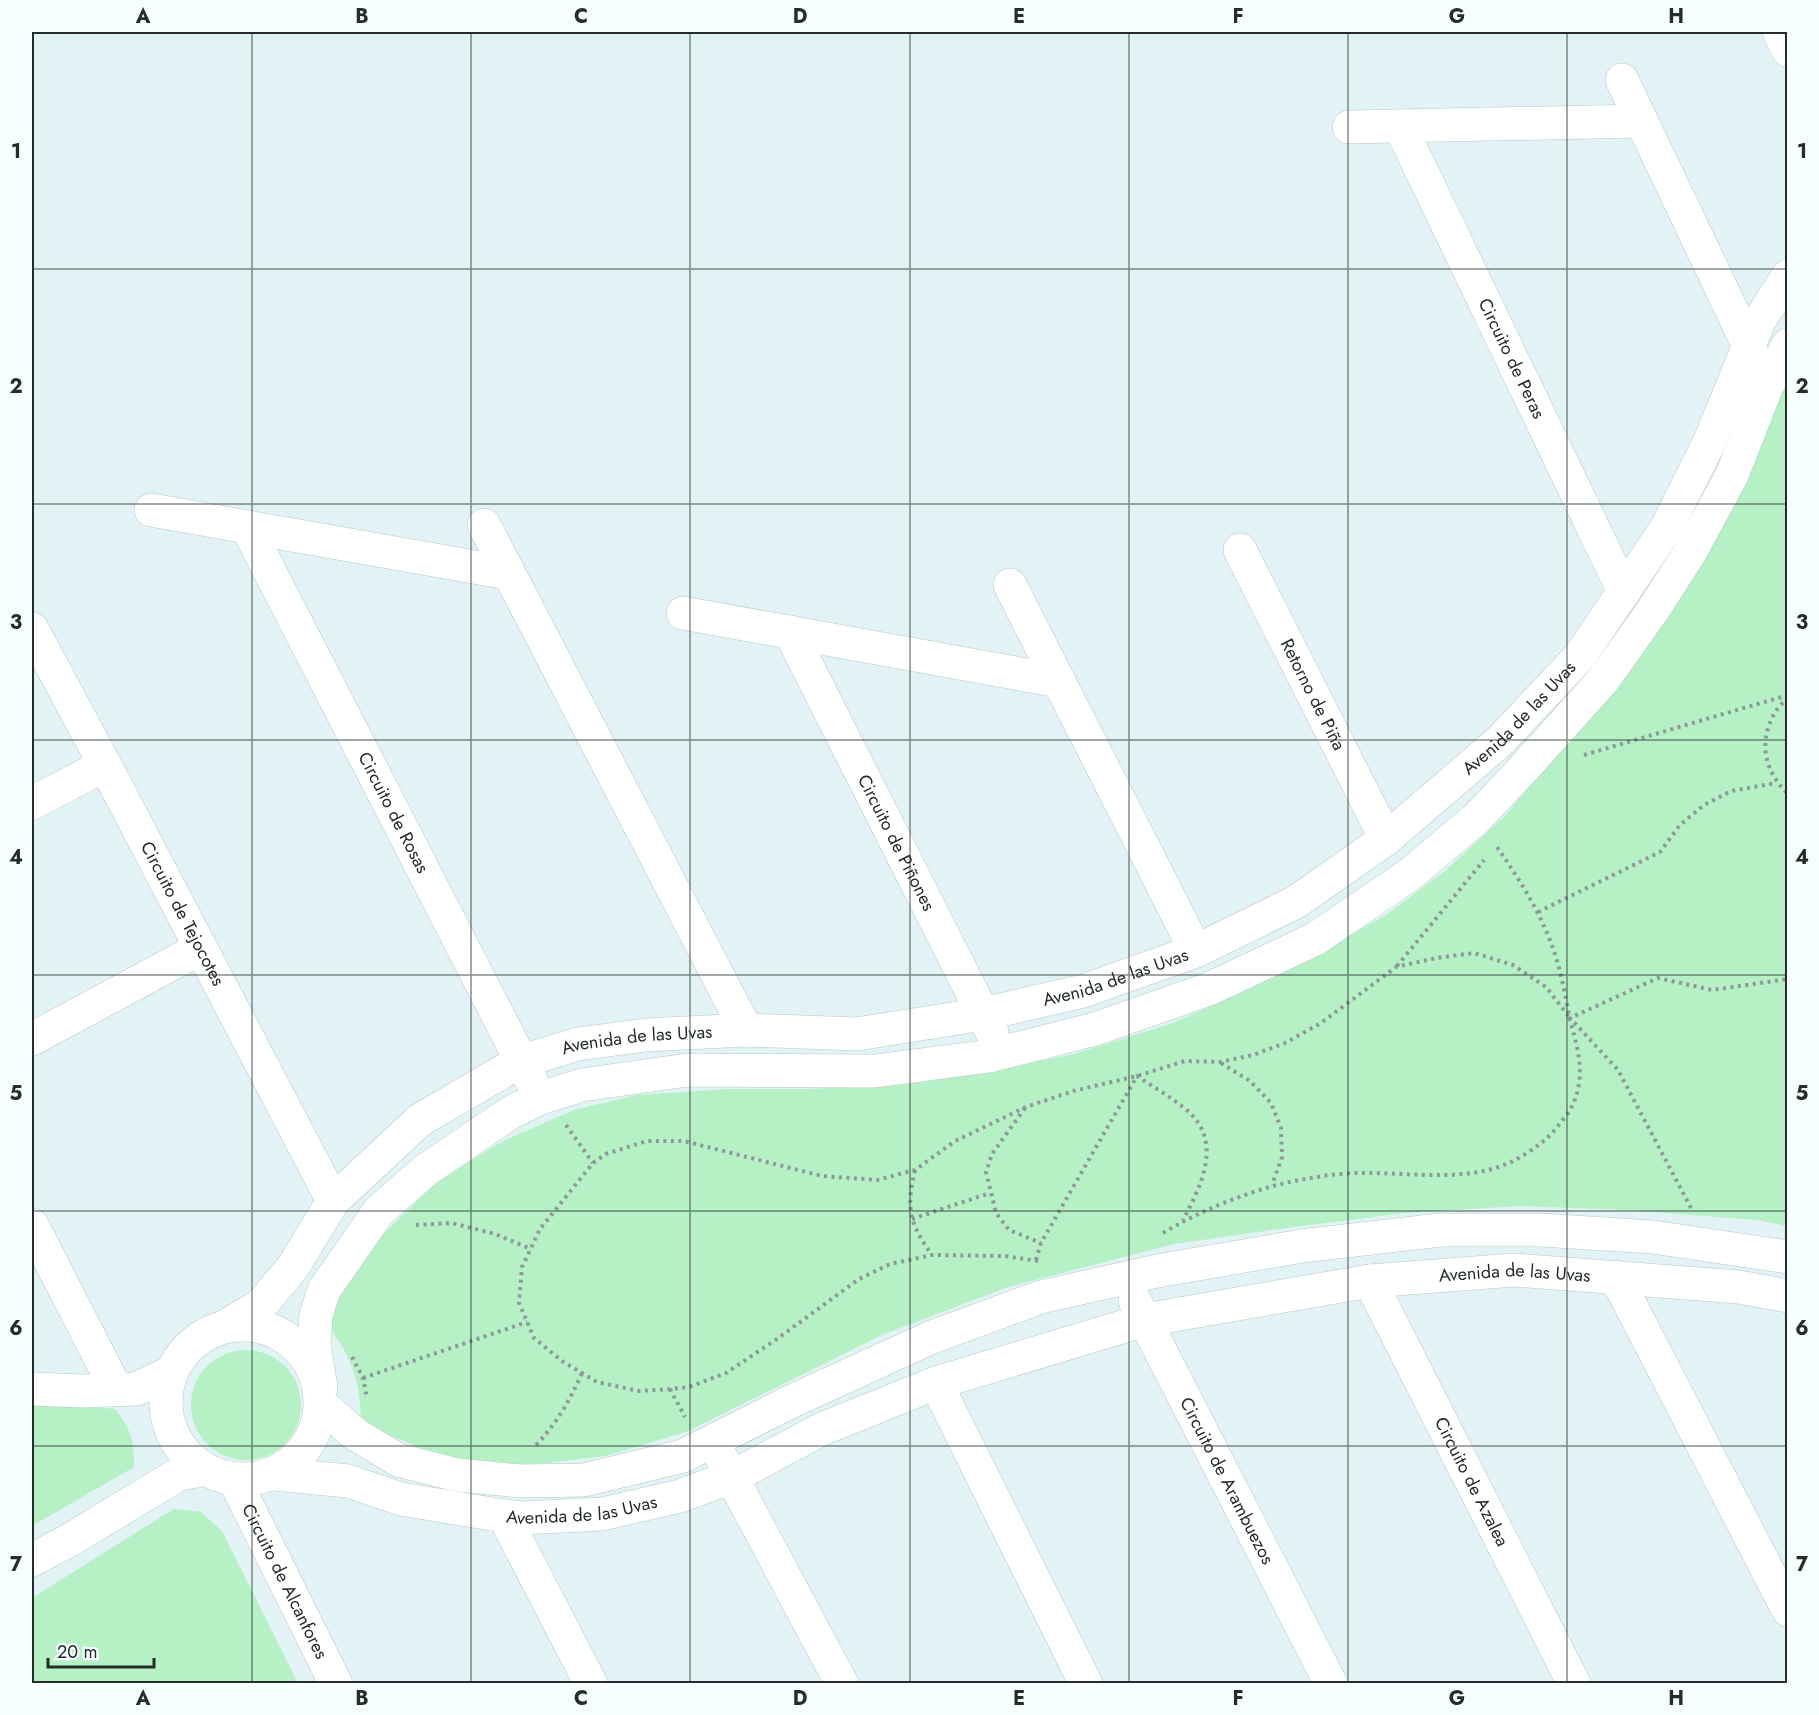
<svg xmlns="http://www.w3.org/2000/svg" width="1819" height="1715" viewBox="0 0 1819 1715" font-family="Jost,sans-serif">
  <style>
    .grass { fill: #b6f0c5 }
    .lines { fill: none; stroke-linecap: round; stroke-linejoin: round }
    .minor-casing { stroke: #b7c8c9; stroke-width: 34 }
    .path { stroke: #8c999a; stroke-width: 4; stroke-dasharray: 3 4.5; stroke-linecap: butt }
    .minor { stroke: #fff; stroke-width: 33 }
    .grid { fill: none; stroke: #252c2c; stroke-width: 1.5; stroke-opacity: 0.55 }
    .labels { text-anchor: middle; dominant-baseline: central; stroke-width: 6; stroke-linejoin: round; paint-order: stroke }
    .street-label { font-size: 18px; fill: #252c2c; stroke: #f7fefe }
    .neatline { fill: none; stroke: #252c2c; stroke-width: 2 }
    .grid-label { font-size: 20px; text-anchor: middle; font-weight: bold; fill: #252c2c }
  </style>
  <rect width="100%" height="100%" fill="#e1f3f4"/>
  <g class="grass">
    <path d="M1787,376V1226L1757,1220L1629,1210L1518,1206L1405,1213L1286,1228L1174,1244L1008,1287L884,1334L686,1432L605,1456L521,1466L447,1458L361,1424C361,1378 351,1356 323,1319L373,1244L439,1180L505,1140L574,1110L637,1095L729,1089H804L894,1086L986,1072L1074,1054L1170,1024L1237,995L1300,963L1386,915L1445,871L1507,814L1568,737Z"/>
    <circle cx="246" cy="1405" r="55"/>
    <path d="M32,1405L83,1406L115,1409C131,1429 134,1441 134,1467L32,1526Z"/>
    <path d="M174,1509L201,1512L222,1531L298,1683H32V1598Z"/>
  </g>
  <g class="lines">
    <defs>
      <g id="minor">
        <path d="M1779,32L1788,50"/>
        <path d="M1622,80L1754,357"/>
        <path id="s1" d="M1400,126L1624,592"/>
        <path d="M1349,127L1641,121"/>
        <path d="M151,510L508,573"/>
        <path d="M484,525L746,1030"/>
        <path id="s2" d="M247,527L531,1080"/>
        <path id="s3" d="M1240,550L1386,839"/>
        <path d="M1010,585L1196,951"/>
        <path d="M683,613L1059,681"/>
        <path id="s4" d="M32,629L105,765L333,1201"/>
        <path id="s5" d="M790,632L992,1032"/>
        <path d="M32,803L105,765"/>
        <path d="M32,1039L201,948"/>
        <path d="M32,1225L116,1389"/>
        <path d="M1616,1277L1788,1610"/>
        <path id="s6" d="M1370,1281L1574,1684"/>
        <path id="s7" d="M1135,1301L1331,1684"/>
        <circle cx="243" cy="1402" r="77"/>
        <path id="s8" d="M226,1326L260,1306L293,1267L333,1201L420,1120L519,1062L578,1044L646,1035L746,1030L857,1034L983,1014L1083,991L1196,951L1296,902L1386,839L1500,741L1580,656L1666,529L1709,443L1759,321L1788,276"/>
        <path d="M936,1383L1086,1684"/>
        <path d="M321,1388L314,1344L316,1315L324,1290L379,1211L426,1170L510,1113L540,1098L582,1085L687,1070L875,1071L989,1056L1095,1029L1209,989L1315,939L1409,875L1477,818L1524,768L1604,679L1653,610L1691,551L1732,475L1767,386L1788,345"/>
        <path d="M32,1389L83,1391L136,1389L170,1373"/>
        <path d="M322,1405L355,1434L398,1460L457,1475L520,1481L584,1480L683,1456L792,1401L932,1337L1041,1297L1157,1271L1302,1246L1440,1230H1541L1653,1237L1788,1257"/>
        <path d="M721,1457L842,1684"/>
        <path id="s9" d="M275,1474L348,1481L401,1499L504,1516L522,1518L602,1514L680,1496L732,1477L822,1429L936,1383L1145,1320L1370,1281L1514,1270L1739,1287L1788,1296"/>
        <path id="s10" d="M235,1481L336,1684"/>
        <path d="M504,1516L591,1684"/>
        <path d="M32,1560L68,1541L179,1474L202,1470"/>
      </g>
    </defs>
    <use href="#minor" class="minor-casing"/>
    <g class="path">
      <path d="M1788,697C1783,703 1776,709 1773,716C1758,745 1766,773 1788,794"/>
      <path d="M1584,755L1788,695"/>
      <path d="M1788,887V928"/>
      <path d="M1538,912L1660,852L1680,825L1704,805L1731,791L1776,783"/>
      <path d="M1397,966L1484,860"/>
      <path d="M1221,1063L1250,1081L1271,1103L1281,1128L1282,1157L1272,1185"/>
      <path d="M1025,1108L992,1154L986,1172L996,1213L1009,1230L1041,1243"/>
      <path d="M566,1125L593,1163"/>
      <path d="M915,1170C906,1208 909,1223 932,1255"/>
      <path d="M1691,1208L1618,1070L1570,1018L1658,978L1712,990L1788,979"/>
      <path d="M912,1219L990,1193"/>
      <path d="M416,1225L452,1223L495,1234L531,1249"/>
      <path d="M1163,1233C1205,1208 1262,1185 1311,1178C1327,1175 1344,1173 1360,1173C1417,1172 1478,1186 1527,1153C1539,1145 1549,1138 1558,1126C1563,1119 1570,1112 1573,1104C1586,1075 1578,1049 1570,1020C1567,1006 1565,991 1561,976C1550,928 1525,887 1497,847"/>
      <path d="M1036,1260L1041,1243L1137,1076C1152,1086 1169,1096 1183,1107C1225,1139 1202,1184 1183,1220"/>
      <path d="M1038,1261L1005,1256L932,1255L890,1264L859,1279L777,1339L726,1373L689,1387L670,1389L639,1391L597,1382L562,1361L534,1338L519,1303L522,1267L540,1229L593,1163L606,1154L647,1141H684L822,1176L877,1180L915,1170L955,1141L1026,1107L1073,1091L1137,1076L1185,1061L1220,1062L1253,1055L1285,1043L1321,1023L1396,967L1436,958L1474,953L1513,965L1546,987L1570,1018"/>
      <path d="M352,1357L363,1378L367,1398"/>
      <path d="M363,1378L527,1322"/>
      <path d="M670,1389L685,1417"/>
      <path d="M536,1445C557,1423 570,1400 582,1373"/>
    </g>
    <use href="#minor" class="minor"/>
  </g>
  <path class="grid" d="M252,32V1684M471,32V1684M690,32V1684M910,32V1684M1129,32V1684M1348,32V1684M1567,32V1684M32,269H1788M32,504H1788M32,740H1788M32,975H1788M32,1211H1788M32,1446H1788"/>
  <g class="labels">
    <g class="street-label">
      <text stroke="none"><textPath href="#s1" startOffset="258">Circuito de Peras</textPath></text>
      <text stroke="none"><textPath href="#s3" startOffset="162">Retorno de Piña</textPath></text>
      <text stroke="none"><textPath href="#s8" startOffset="1494">Avenida de las Uvas</textPath></text>
      <text stroke="none"><textPath href="#s2" startOffset="321">Circuito de Rosas</textPath></text>
      <text stroke="none"><textPath href="#s5" startOffset="236">Circuito de Piñones</textPath></text>
      <text stroke="none"><textPath href="#s4" startOffset="322">Circuito de Tejocotes</textPath></text>
      <text stroke="none"><textPath href="#s8" startOffset="1008">Avenida de las Uvas</textPath></text>
      <text stroke="none"><textPath href="#s8" startOffset="522">Avenida de las Uvas</textPath></text>
      <text stroke="none"><textPath href="#s9" startOffset="1284">Avenida de las Uvas</textPath></text>
      <text stroke="none"><textPath href="#s7" startOffset="202">Circuito de Arambuezos</textPath></text>
      <text stroke="none"><textPath href="#s6" startOffset="225">Circuito de Azalea</textPath></text>
      <text stroke="none"><textPath href="#s9" startOffset="312">Avenida de las Uvas</textPath></text>
      <text stroke="none"><textPath href="#s10" startOffset="112">Circuito de Alcanfores</textPath></text>
    </g>
  </g>
  <rect width="1819" height="1715" fill="none" stroke="#f7fefe" stroke-width="66"/>
  <path d="M48 1658v9h106v-9" fill="none" stroke="#252c2c" stroke-width="3"/>
  <text x="57" y="1658" font-size="18" fill="#252c2c" stroke="#f7fefe" stroke-width="4.5" paint-order="stroke">20 m</text>
  <rect x="33" y="33" width="1753" height="1649" class="neatline"/>
  <g class="grid-label">
    <text x="143" y="23">A</text>
    <text x="362" y="23">B</text>
    <text x="581" y="23">C</text>
    <text x="800" y="23">D</text>
    <text x="1019" y="23">E</text>
    <text x="1238" y="23">F</text>
    <text x="1457" y="23">G</text>
    <text x="1676" y="23">H</text>
    <text x="16" y="158">1</text>
    <text x="1802" y="158">1</text>
    <text x="16" y="393">2</text>
    <text x="1802" y="393">2</text>
    <text x="16" y="629">3</text>
    <text x="1802" y="629">3</text>
    <text x="16" y="864">4</text>
    <text x="1802" y="864">4</text>
    <text x="16" y="1100">5</text>
    <text x="1802" y="1100">5</text>
    <text x="16" y="1335">6</text>
    <text x="1802" y="1335">6</text>
    <text x="16" y="1571">7</text>
    <text x="1802" y="1571">7</text>
    <text x="143" y="1705">A</text>
    <text x="362" y="1705">B</text>
    <text x="581" y="1705">C</text>
    <text x="800" y="1705">D</text>
    <text x="1019" y="1705">E</text>
    <text x="1238" y="1705">F</text>
    <text x="1457" y="1705">G</text>
    <text x="1676" y="1705">H</text>
  </g>
</svg>
